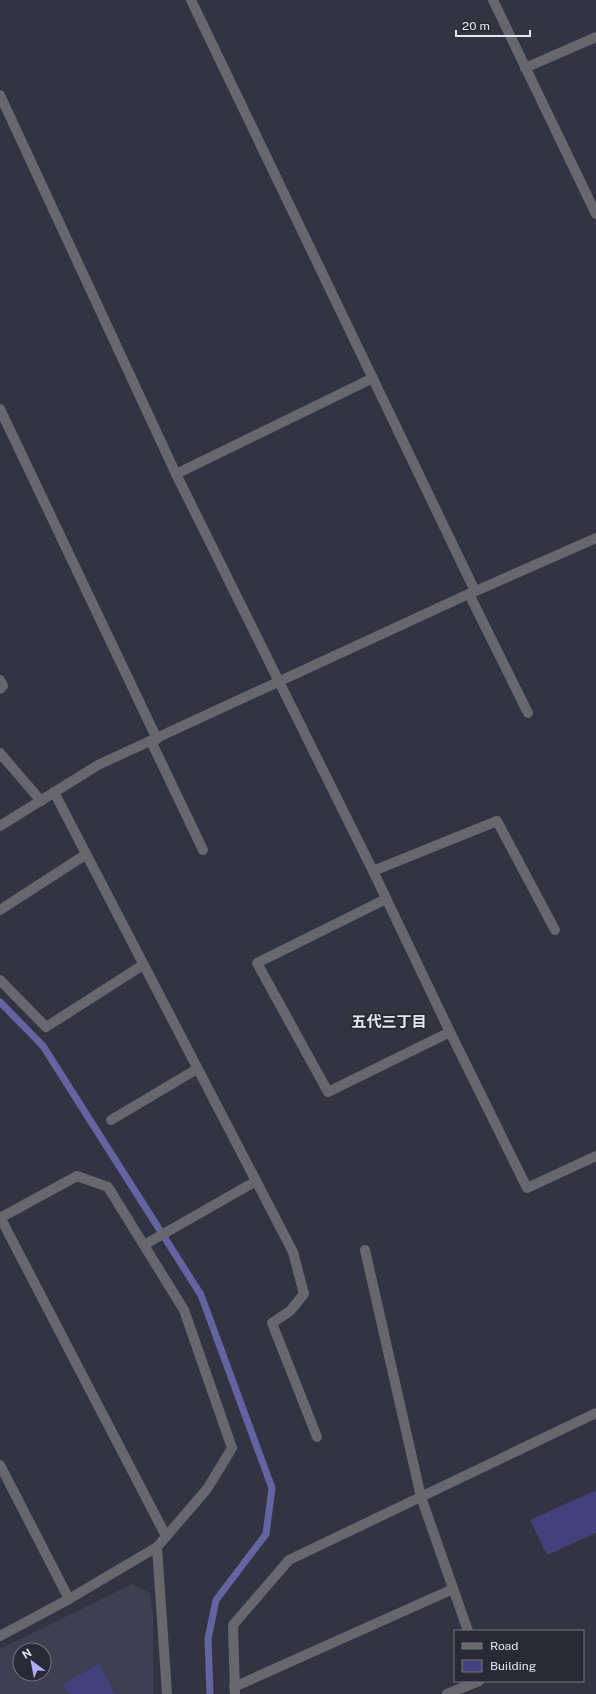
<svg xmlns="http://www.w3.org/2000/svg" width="596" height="1694" viewBox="0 0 596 1694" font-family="'Public Sans','Noto Sans JP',sans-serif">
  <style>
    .built { fill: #3e3f51; fill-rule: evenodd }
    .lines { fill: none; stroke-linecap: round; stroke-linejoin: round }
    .stream { stroke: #6564a3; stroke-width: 7 }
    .building { fill: #43417c }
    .minor { stroke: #67676d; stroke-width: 10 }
    .labels { text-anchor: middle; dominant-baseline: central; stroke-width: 3.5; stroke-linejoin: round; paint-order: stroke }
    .neighbourhood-label { font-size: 15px; font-weight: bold; fill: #e5e6ee; stroke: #2a2a36 }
  </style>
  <rect width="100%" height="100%" fill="#333441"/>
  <path class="built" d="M132,1584L150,1593L153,1617V1694H0V1649ZM20,1650H44V1674H20Z"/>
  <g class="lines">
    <path class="stream" d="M0,1002L43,1046L201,1295L272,1488L266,1534L216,1600L208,1639L210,1694"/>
  </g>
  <g class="building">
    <path d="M596,1490V1533L547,1555L530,1520Z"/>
    <path d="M99,1664L115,1694H69L63,1684Z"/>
  </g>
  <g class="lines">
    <g class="minor">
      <path d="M493,0L596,214"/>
      <path d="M525,68L596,37"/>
      <path d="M0,95L176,474L373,871L450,1032L527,1188L596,1156"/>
      <path d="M0,409L157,739"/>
      <path d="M176,474L373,378"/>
      <path d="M0,680L3,686L0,689"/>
      <path d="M528,713L469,594L596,538"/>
      <path d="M151,741L203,850"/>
      <path d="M0,753L41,801"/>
      <path d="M54,792L293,1252L304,1294L290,1311L272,1323L317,1437"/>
      <path d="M0,826L98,765L475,591L191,0"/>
      <path d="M373,871L497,821L555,930"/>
      <path d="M386,899L257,963L328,1092L450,1032"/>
      <path d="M0,910L85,855"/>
      <path d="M0,980L46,1027L143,965"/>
      <path d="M111,1120L197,1069"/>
      <path d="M0,1217L166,1536"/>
      <path d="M0,1218L77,1176L108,1187L184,1310L232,1448L207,1489L157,1547L69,1599L0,1636"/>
      <path d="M144,1245L256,1181"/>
      <path d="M365,1250L421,1497L468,1631"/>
      <path d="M0,1465L69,1599"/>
      <path d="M157,1547L167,1694"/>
      <path d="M234,1687L453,1589"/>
      <path d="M235,1694L233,1625L289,1560L596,1413"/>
      <path d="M447,1694L479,1681"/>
    </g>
  </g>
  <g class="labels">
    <g class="neighbourhood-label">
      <text x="389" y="1021">五代三丁目</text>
    </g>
  </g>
  <rect x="454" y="1630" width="130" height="52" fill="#2a2a36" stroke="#757580"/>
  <rect x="462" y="1643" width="20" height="6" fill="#67676d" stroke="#757580"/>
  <text x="490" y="1650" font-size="12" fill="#e5e6ee">Road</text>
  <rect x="462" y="1660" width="20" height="12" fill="#43417c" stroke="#757580"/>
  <text x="490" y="1670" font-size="12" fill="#e5e6ee">Building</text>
  <g transform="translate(32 1662) rotate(328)"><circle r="19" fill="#2a2a36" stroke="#757580"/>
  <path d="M0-3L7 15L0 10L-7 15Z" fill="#aeaefb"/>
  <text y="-6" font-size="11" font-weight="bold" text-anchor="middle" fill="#e5e6ee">N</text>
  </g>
  <path d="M456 30v6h74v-6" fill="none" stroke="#e5e6ee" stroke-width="2"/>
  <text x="462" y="30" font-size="12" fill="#e5e6ee" stroke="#2a2a36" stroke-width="3" paint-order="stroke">20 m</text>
</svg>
